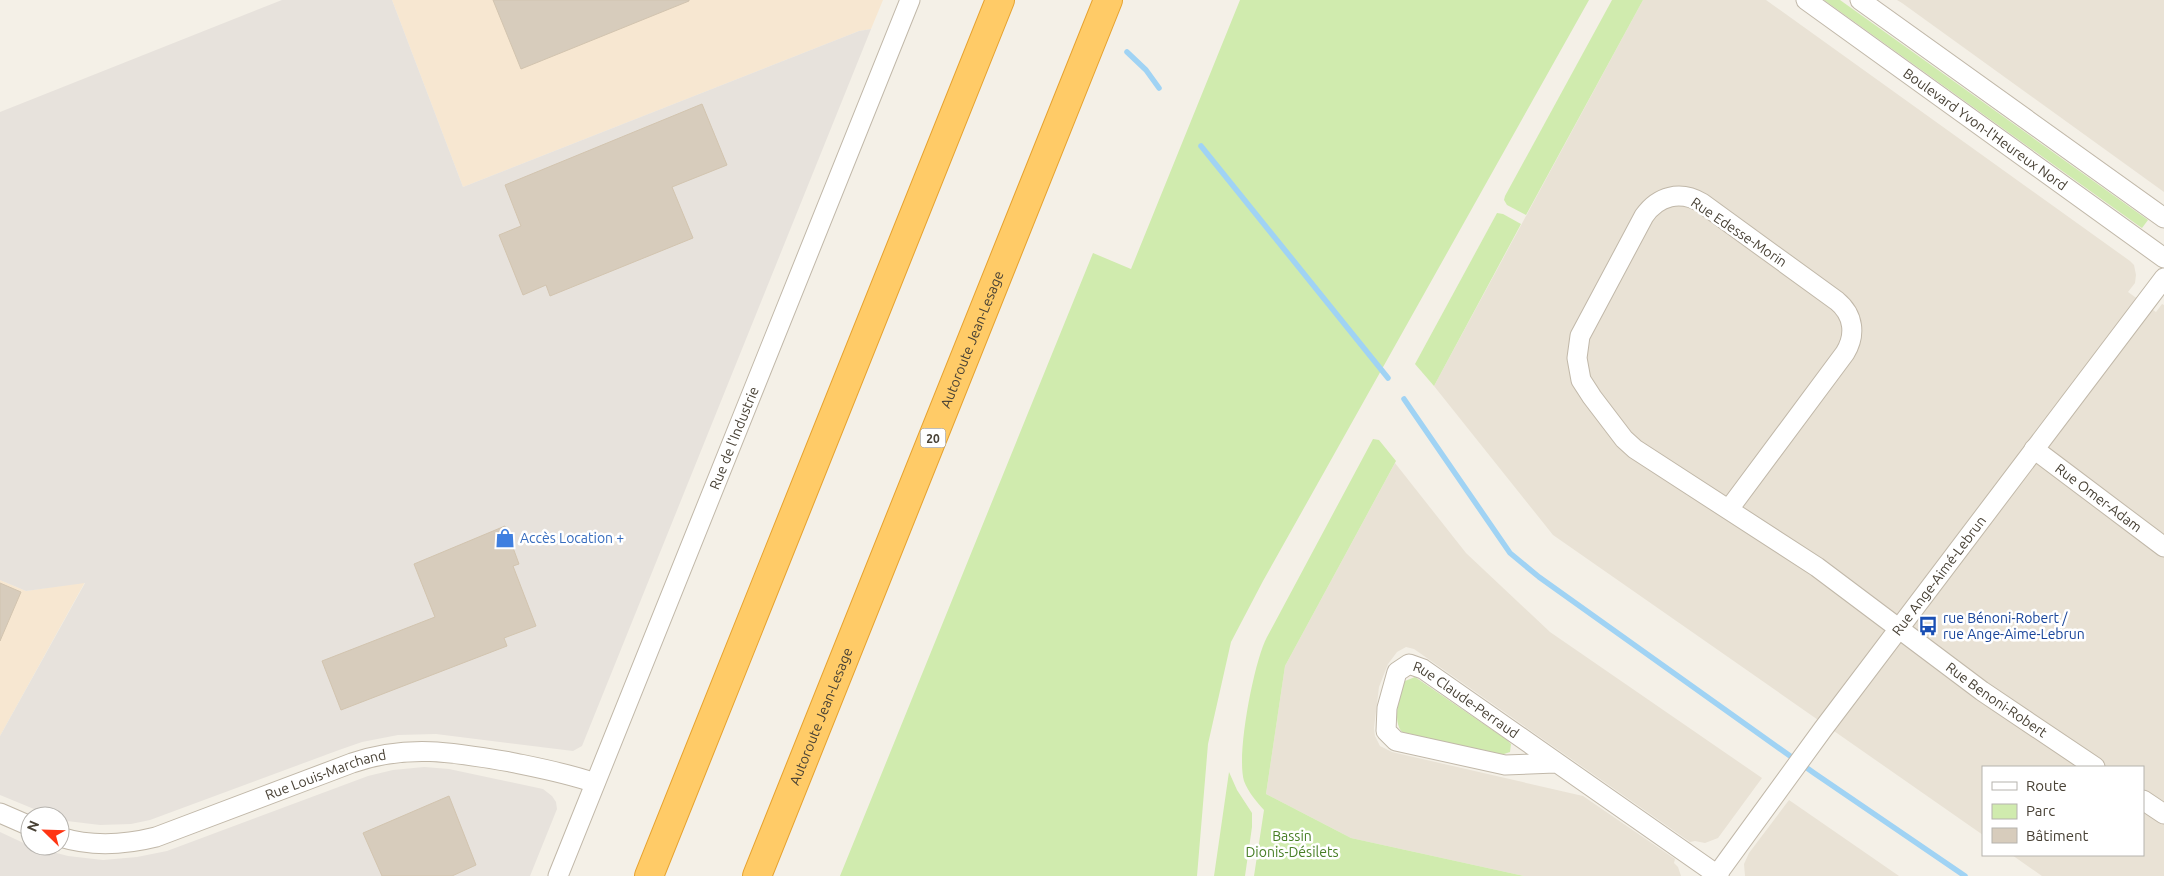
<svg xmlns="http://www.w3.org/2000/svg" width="2164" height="876" viewBox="0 0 2164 876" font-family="Ubuntu,sans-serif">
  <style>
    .residential { fill: #e9e2d5 }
    .commercial { fill: #f7e7d1 }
    .industrial { fill: #e7e2dc }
    .green { fill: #d0ebae }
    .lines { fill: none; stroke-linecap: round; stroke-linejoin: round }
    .stream { stroke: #a0d3f4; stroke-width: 5.5 }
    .building { fill: #d7ccbc; stroke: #d2c4af }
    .minor-casing { stroke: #c1b8a9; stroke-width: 21 }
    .highway-casing { stroke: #e6a22f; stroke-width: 30 }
    .minor { stroke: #fff; stroke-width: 19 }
    .highway { stroke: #ffcb67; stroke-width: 28 }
    .labels { text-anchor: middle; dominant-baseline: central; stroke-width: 5; stroke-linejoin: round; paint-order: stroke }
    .shield { fill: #fff; stroke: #7f7a72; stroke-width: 1 }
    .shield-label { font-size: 12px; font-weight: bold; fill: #484135 }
    .street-label { font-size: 14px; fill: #484135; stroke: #fff }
    .shop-label { font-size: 14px; fill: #366cbe; stroke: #fff; text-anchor: start }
    .transit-label { font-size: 14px; fill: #164399; stroke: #fff; text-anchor: start }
    .park-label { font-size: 14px; fill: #477e25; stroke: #fff }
  </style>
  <rect width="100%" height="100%" fill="#f4f0e7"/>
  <g class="residential">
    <path d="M1643,0H1766L2130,261L2134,265L2136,275L2135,283L2128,292L2156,312L2162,304L2164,305V876H2042L2012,855H2143V767H1983V835L1553,535L1434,386Z"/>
    <path d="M1897,0H2164V192L1902,3Z"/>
    <path d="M1395,463L1466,553L1550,632L1762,778L1718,838L1705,843L1695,841L1690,842L1414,649L1406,647L1397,652L1388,664L1379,687L1374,728L1375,736L1380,746L1392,752L1583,796L1675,859L1674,863L1678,867L1681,876H1524L1351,838L1266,794L1285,666Z"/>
    <path d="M1789,800L1899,876H1745L1744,864L1749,853Z"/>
  </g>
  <g class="commercial">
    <path d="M392,0H883L871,29L859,31L463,187Z"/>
    <path d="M0,580L26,591L85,582L0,736Z"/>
  </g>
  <g class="industrial">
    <path d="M282,0H392L463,187L859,31L871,29L582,746L573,751L436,734L398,735L362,742L339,750L150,820L131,824L100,825L67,821L60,819V816H51L0,795V736L85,583L26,591L0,580V112Z"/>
    <path d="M424,767L449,769L543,789L552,796L556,802L557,809L530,876H0V832L30,846L68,856L103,860L137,857L167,851L368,776L393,770Z"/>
  </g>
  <g class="green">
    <path d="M1240,0H1589L1263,581L1231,642L1208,744L1197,876H840L1093,253L1131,269Z"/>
    <path d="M1612,0H1643L1526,215L1507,205L1504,200L1505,196Z"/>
    <path d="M1824,0H1840L2148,220L2142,228L2139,226Z"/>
    <path d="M1497,213L1503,214L1521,224L1434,386L1415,364Z"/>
    <path d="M1373,439L1379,440L1396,461L1285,666L1266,794L1351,838L1524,876H1254L1264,810C1257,802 1248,792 1244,781C1236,755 1254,661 1267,637Z"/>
    <path d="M1415,677L1507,740L1511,744L1510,752L1501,755L1402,732C1392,721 1399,694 1405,681Z"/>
    <path d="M1229,772L1237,790L1252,813V827L1245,876H1214Z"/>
  </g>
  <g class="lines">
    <g class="stream">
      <path d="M1127,52L1146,70L1159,88"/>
      <path d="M1201,146L1388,378"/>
      <path d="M1404,399L1510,553L1539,577L1814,773L1965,876"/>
    </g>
  </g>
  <g class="building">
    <path d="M493,0H689V1L521,69Z"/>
    <path d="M702,104L727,165L672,187L693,238L550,296L546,285L523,295L499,235L521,226L505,185Z"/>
    <path d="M505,526L519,564L513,566L536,626L504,638L507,646L341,710L322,661L435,617L414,564Z"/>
    <path d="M0,583L21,592L0,641Z"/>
    <path d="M449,796L476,865L452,876H382L363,833Z"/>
  </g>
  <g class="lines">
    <defs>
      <g id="minor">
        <path id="s1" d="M1806,0L2164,258"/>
        <path d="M1860,0L2164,218"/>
        <path id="s2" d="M2034,449L2164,547"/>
        <path id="s3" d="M1729,509L1845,353C1856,335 1854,315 1837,301L1702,203C1680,190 1658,196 1644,216L1580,336L1577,358L1581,380L1592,397L1624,439L1635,449L1817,567L1982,691L2095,767"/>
        <path id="s4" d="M1555,763L1505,765L1396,741L1386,731L1387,708L1397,672L1409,664L1423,669L1719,876"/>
        <path d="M2143,800L2164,814"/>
        <path d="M0,813L30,826"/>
        <path id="s5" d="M60,837C92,847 124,845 156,837L352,763C407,744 453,752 510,762C539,768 567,773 595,783"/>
        <path id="s6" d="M558,876L910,0"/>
        <path id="s7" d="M1716,876L1823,729L2164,278"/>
      </g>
      <g id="highway">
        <path d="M649,876L1000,0"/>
        <path id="s8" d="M757,876L1108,0"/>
      </g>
    </defs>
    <use href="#minor" class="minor-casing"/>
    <use href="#highway" class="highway-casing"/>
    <use href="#minor" class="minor"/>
    <use href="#highway" class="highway"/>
  </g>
  <defs>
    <symbol id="shop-bare" viewBox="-9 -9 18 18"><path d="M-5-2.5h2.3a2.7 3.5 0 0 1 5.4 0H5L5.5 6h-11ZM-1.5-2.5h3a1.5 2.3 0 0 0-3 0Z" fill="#3f7fe0" stroke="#fff" stroke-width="2.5" paint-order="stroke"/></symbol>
    <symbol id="bus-bare" viewBox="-9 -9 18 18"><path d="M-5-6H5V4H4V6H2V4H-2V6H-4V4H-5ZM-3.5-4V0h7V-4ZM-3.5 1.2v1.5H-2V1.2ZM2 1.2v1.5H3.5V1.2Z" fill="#1a4fb4" stroke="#fff" stroke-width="2.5" paint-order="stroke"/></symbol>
  </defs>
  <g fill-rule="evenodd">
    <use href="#shop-bare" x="491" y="524" width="28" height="28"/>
    <use href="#bus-bare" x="1914" y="612" width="28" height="28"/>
  </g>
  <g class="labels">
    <rect class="shield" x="920.5" y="428.5" width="25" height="19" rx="4"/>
    <g class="shield-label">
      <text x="933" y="438">20</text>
    </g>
    <g class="street-label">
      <text stroke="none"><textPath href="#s1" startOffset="221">Boulevard Yvon-l'Heureux Nord</textPath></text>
      <text transform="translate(1739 232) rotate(34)">Rue Edesse-Morin</text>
      <text stroke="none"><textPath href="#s8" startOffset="578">Autoroute Jean-Lesage</textPath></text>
      <text stroke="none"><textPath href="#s6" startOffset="472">Rue de l'Industrie</textPath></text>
      <text stroke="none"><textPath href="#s2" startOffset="81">Rue Omer-Adam</textPath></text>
      <text stroke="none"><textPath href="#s7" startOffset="374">Rue Ange-Aimé-Lebrun</textPath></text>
      <text stroke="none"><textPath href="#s3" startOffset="1194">Rue Benoni-Robert</textPath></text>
      <text stroke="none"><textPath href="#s4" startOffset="318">Rue Claude-Perraud</textPath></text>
      <text stroke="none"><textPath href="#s8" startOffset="172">Autoroute Jean-Lesage</textPath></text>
      <text stroke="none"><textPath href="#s5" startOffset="278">Rue Louis-Marchand</textPath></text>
    </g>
    <g class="shop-label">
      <text x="520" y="538">Accès Location +</text>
    </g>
    <g class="transit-label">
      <text x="1943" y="618">rue Bénoni-Robert /<tspan x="1943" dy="16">rue Ange-Aime-Lebrun</tspan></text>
    </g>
    <g class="park-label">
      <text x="1292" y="836">Bassin<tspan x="1292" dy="16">Dionis-Désilets</tspan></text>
    </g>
  </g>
  <rect x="1982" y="766" width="162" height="90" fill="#ffffff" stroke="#b6b3ae"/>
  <rect x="1992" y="782" width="25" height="8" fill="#ffffff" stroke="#b6b3ae"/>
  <text x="2026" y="791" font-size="15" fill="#484135">Route</text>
  <rect x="1992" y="804" width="25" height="15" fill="#d0ebae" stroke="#b6b3ae"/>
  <text x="2026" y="816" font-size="15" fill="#484135">Parc</text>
  <rect x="1992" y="828" width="25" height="15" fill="#d7ccbc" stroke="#b6b3ae"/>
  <text x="2026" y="841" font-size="15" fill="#484135">Bâtiment</text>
  <g transform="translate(45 831) rotate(293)"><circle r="24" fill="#ffffff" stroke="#b6b3ae"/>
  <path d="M0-4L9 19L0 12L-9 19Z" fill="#ff3513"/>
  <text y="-8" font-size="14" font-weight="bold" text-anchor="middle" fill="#484135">N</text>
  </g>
</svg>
